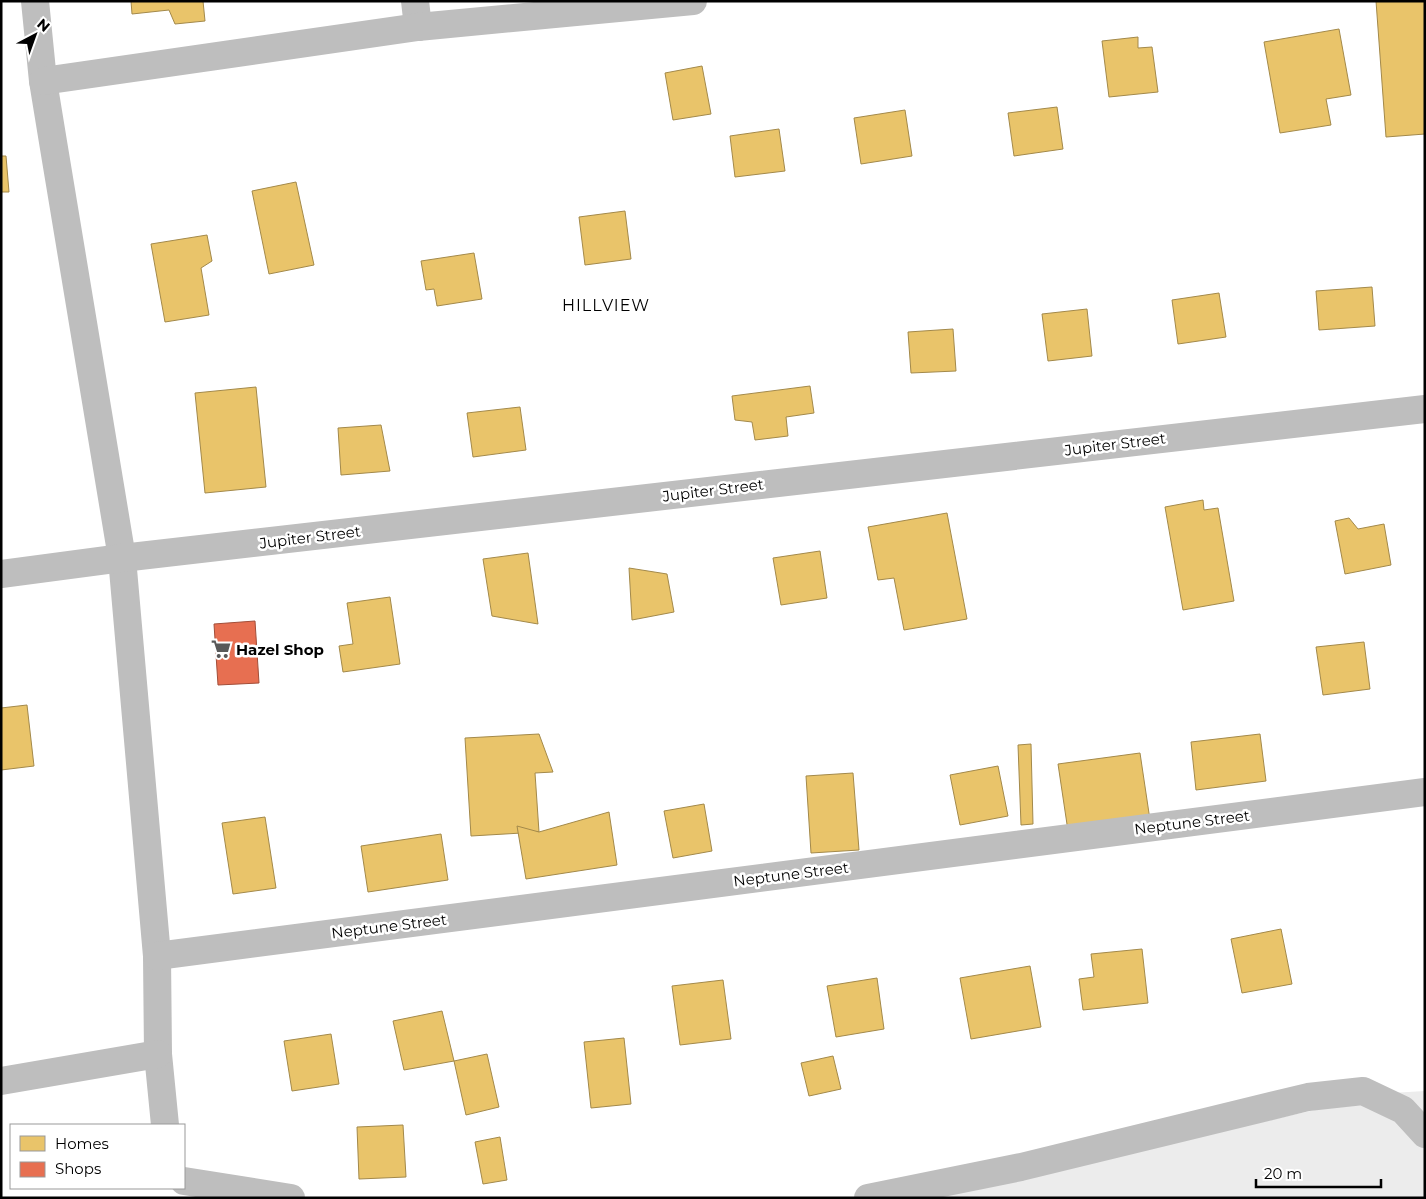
<svg xmlns="http://www.w3.org/2000/svg" width="1426" height="1199" viewBox="0 0 1426 1199" font-family="Montserrat,sans-serif">
  <style>
    .green { fill: #ececec }
    .homes { fill: #e9c46a; stroke: #a3894a }
    .shops { fill: #e76f51; stroke: #a24e39 }
    .lines { fill: none; stroke-linecap: round; stroke-linejoin: round }
    .minor { stroke: #bebebe; stroke-width: 28 }
    .labels { text-anchor: middle; dominant-baseline: central; stroke-width: 5; stroke-linejoin: round; paint-order: stroke }
    .street-label { font-size: 15px; fill: #000; stroke: #fff }
    .poi-label { font-size: 15px; font-weight: bold; fill: #000; stroke: #fff; text-anchor: start }
    .neighbourhood-label { font-size: 16px; letter-spacing: 1px; fill: #000; stroke: #fff }
  </style>
  <rect width="100%" height="100%" fill="#fff"/>
  <path class="green" d="M1425,1091V1198H922L1391,1093Z"/>
  <g class="homes">
    <path d="M131,1H203L205,21L175,24L169,10L132,14Z"/>
    <path d="M1376,1H1425V134L1386,137Z"/>
    <path d="M1339,29L1351,95L1326,99L1331,125L1280,133L1264,42Z"/>
    <path d="M1138,37V48L1152,47L1158,92L1109,97L1102,41Z"/>
    <path d="M702,66L711,114L673,120L665,73Z"/>
    <path d="M1057,107L1063,149L1014,156L1008,113Z"/>
    <path d="M905,110L912,156L861,164L854,118Z"/>
    <path d="M779,129L785,171L735,177L730,136Z"/>
    <path d="M1,156H6L9,192H1Z"/>
    <path d="M296,182L314,265L269,274L252,191Z"/>
    <path d="M625,211L631,259L585,265L579,217Z"/>
    <path d="M207,235L212,261L201,268L209,315L165,322L151,244Z"/>
    <path d="M474,253L482,299L437,306L434,289L426,290L421,261Z"/>
    <path d="M1372,287L1375,326L1319,330L1316,291Z"/>
    <path d="M1219,293L1226,337L1178,344L1172,300Z"/>
    <path d="M1087,309L1092,356L1048,361L1042,314Z"/>
    <path d="M953,329L956,371L911,373L908,332Z"/>
    <path d="M810,386L814,413L786,417L788,436L755,440L752,422L735,420L732,396Z"/>
    <path d="M256,387L266,487L205,493L195,393Z"/>
    <path d="M520,407L526,450L473,457L467,413Z"/>
    <path d="M381,425L390,471L341,475L338,428Z"/>
    <path d="M1203,500L1204,510L1218,508L1234,601L1183,610L1165,507Z"/>
    <path d="M947,513L967,619L904,630L894,578L878,580L868,527Z"/>
    <path d="M1349,518L1358,529L1384,524L1391,565L1345,574L1335,521Z"/>
    <path d="M820,551L827,598L781,605L773,558Z"/>
    <path d="M528,553L538,624L492,616L483,559Z"/>
    <path d="M629,568L667,574L674,612L632,620Z"/>
    <path d="M390,597L400,664L343,672L339,646L353,644L347,603Z"/>
    <path d="M1364,642L1370,689L1323,695L1316,647Z"/>
    <path d="M27,705L34,766L1,770V708Z"/>
    <path d="M539,734L553,772L535,773L539,832L471,836L465,738Z"/>
    <path d="M1260,734L1266,781L1196,790L1191,742Z"/>
    <path d="M1031,744L1033,824L1021,825L1018,745Z"/>
    <path d="M1140,753L1150,820L1068,831L1058,764Z"/>
    <path d="M998,766L1008,816L960,825L950,775Z"/>
    <path d="M853,773L859,850L811,853L806,776Z"/>
    <path d="M704,804L712,851L673,858L664,811Z"/>
    <path d="M609,812L617,865L526,879L517,826L539,832Z"/>
    <path d="M265,817L276,888L233,894L222,823Z"/>
    <path d="M441,834L448,880L368,892L361,846Z"/>
    <path d="M1281,929L1292,984L1242,993L1231,939Z"/>
    <path d="M1142,949L1148,1003L1083,1010L1079,979L1094,977L1091,954Z"/>
    <path d="M1030,966L1041,1027L971,1039L960,978Z"/>
    <path d="M877,978L884,1029L836,1037L827,986Z"/>
    <path d="M723,980L731,1039L680,1045L672,986Z"/>
    <path d="M442,1011L454,1061L404,1070L393,1021Z"/>
    <path d="M331,1034L339,1084L292,1091L284,1041Z"/>
    <path d="M624,1038L631,1104L591,1108L584,1042Z"/>
    <path d="M487,1054L499,1107L466,1115L454,1061Z"/>
    <path d="M833,1056L841,1089L809,1096L801,1063Z"/>
    <path d="M403,1125L406,1177L359,1179L357,1127Z"/>
    <path d="M500,1137L507,1180L483,1184L475,1142Z"/>
  </g>
  <path class="shops" d="M255,621L259,683L218,685L214,624Z"/>
  <g class="lines">
    <g class="minor">
      <path d="M35,1L43,81L53,142L122,558L157,956L158,1054L165,1125"/>
      <path d="M415,1L418,27"/>
      <path d="M43,81L418,27L693,1"/>
      <path d="M1,574L122,558L1425,409"/>
      <path d="M157,956L1425,792"/>
      <path d="M1,1081L158,1054"/>
      <path d="M184,1181L291,1198"/>
      <path d="M868,1198L1021,1167L1308,1097L1363,1091L1403,1110L1425,1134"/>
    </g>
  </g>
  <defs>
    <symbol id="supermarket-bare" viewBox="-9 -9 18 18"><path d="M-6-5.5h2.5l.6 2H6L4.5 2H-2.5L-4.4-4H-6ZM-1.5 3.2a1.3 1.3 0 1 0 .1 0ZM3 3.2a1.3 1.3 0 1 0 .1 0Z" fill="#595959" stroke="#fff" stroke-width="2.5" paint-order="stroke"/></symbol>
  </defs>
  <g fill-rule="evenodd">
    <use href="#supermarket-bare" x="207" y="635" width="28" height="28"/>
  </g>
  <g class="labels">
    <g class="street-label">
      <text transform="translate(1115 444) rotate(-7)">Jupiter Street</text>
      <text transform="translate(713 490) rotate(-7)">Jupiter Street</text>
      <text transform="translate(310 537) rotate(-7)">Jupiter Street</text>
      <text transform="translate(1192 822) rotate(-7)">Neptune Street</text>
      <text transform="translate(791 874) rotate(-7)">Neptune Street</text>
      <text transform="translate(389 926) rotate(-7)">Neptune Street</text>
    </g>
    <g class="poi-label">
      <text x="236" y="649">Hazel Shop</text>
    </g>
    <g class="neighbourhood-label">
      <text x="606" y="305">HILLVIEW</text>
    </g>
  </g>
  <rect width="1426" height="1199" fill="none" stroke="#000000" stroke-width="5"/>
  <rect x="10" y="1124" width="175" height="65" fill="#ffffff" stroke="#999999"/>
  <rect x="20" y="1136" width="25" height="15" fill="#e9c46a" stroke="#999999"/>
  <text x="55" y="1149" font-size="15" fill="#000000">Homes</text>
  <rect x="20" y="1162" width="25" height="15" fill="#e76f51" stroke="#999999"/>
  <text x="55" y="1174" font-size="15" fill="#000000">Shops</text>
  <g transform="translate(35 35) rotate(41)" stroke="#ffffff" stroke-width="4" paint-order="stroke">
  <path d="M0-4L9 19L0 12L-9 19Z" fill="#000000"/>
  <text y="-8" font-size="14" font-weight="bold" text-anchor="middle" fill="#000000">N</text>
  </g>
  <path d="M1256 1179v8h125v-8" fill="none" stroke="#000000" stroke-width="2.5"/>
  <text x="1264" y="1179" font-size="15" fill="#000000" stroke="#ffffff" stroke-width="4" paint-order="stroke">20 m</text>
</svg>
